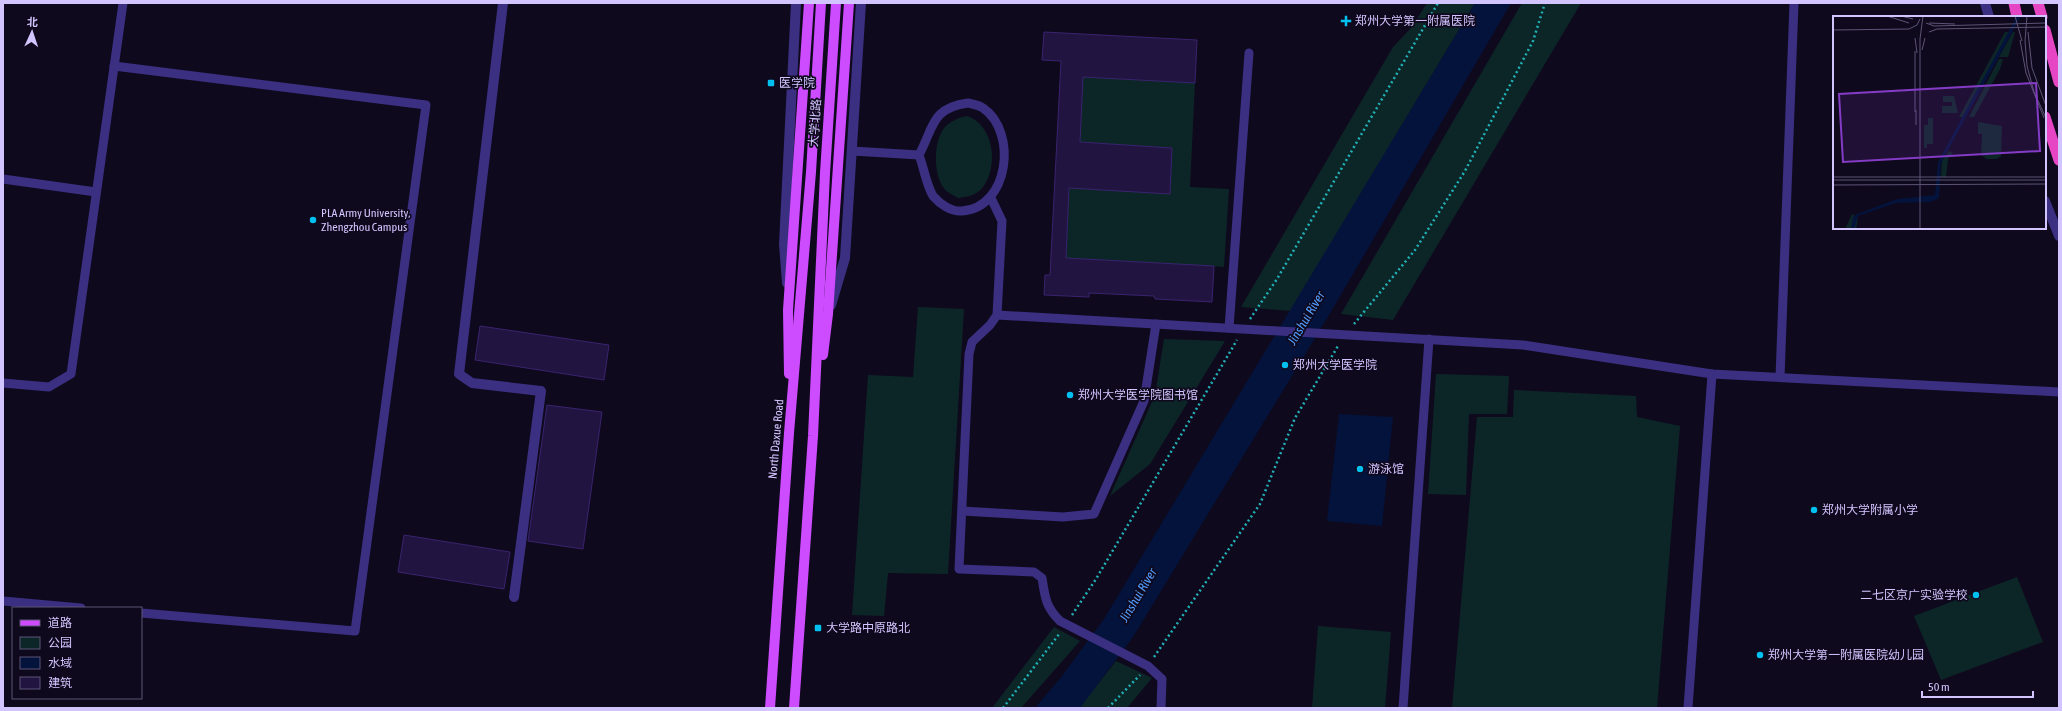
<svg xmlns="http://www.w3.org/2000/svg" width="2062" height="711" viewBox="0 0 2062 711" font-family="'Asap Condensed','Noto Sans SC',sans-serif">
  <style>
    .green { fill: #0c2628 }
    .water { fill: #04133c }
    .building { fill: #211440; stroke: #3a236e }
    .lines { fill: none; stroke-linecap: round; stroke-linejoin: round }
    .path { stroke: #21b2b8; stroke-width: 2.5; stroke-dasharray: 2 3; stroke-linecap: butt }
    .service { stroke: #3b2f81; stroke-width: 9 }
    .minor { stroke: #3b2f81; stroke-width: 10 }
    .tertiary { stroke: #3b2f81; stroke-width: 10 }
    .primary { stroke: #ce4cff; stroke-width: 10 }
    .trunk { stroke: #e646c4; stroke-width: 11 }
    .poi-dot { fill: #00c0f0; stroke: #0f091d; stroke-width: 1.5 }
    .labels { text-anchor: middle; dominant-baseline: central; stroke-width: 3.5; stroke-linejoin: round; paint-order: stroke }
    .poi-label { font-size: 12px; fill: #d2c5ff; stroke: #0f091d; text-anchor: start }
    .street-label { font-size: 12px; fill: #d2c5ff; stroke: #0f091d }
    .water-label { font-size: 13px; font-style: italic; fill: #539eff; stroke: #0f091d }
    .inset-road { fill: none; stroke: #5d5477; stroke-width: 1 }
    .view { fill: #843bc5; fill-opacity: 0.15; stroke: #843bc5; stroke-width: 2 }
    .inset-edge { fill: none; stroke: #d2c5ff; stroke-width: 2 }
  </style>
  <rect width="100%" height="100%" fill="#0f091d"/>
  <g class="green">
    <path d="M1427,3H1475L1291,311L1241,307L1393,47L1411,28Z"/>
    <path d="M1522,3H1581L1393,320L1341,314Z"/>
    <path d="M1083,77L1195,83L1190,187L1229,189L1224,267L1066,258L1069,188L1170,193L1172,148L1080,142Z"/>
    <path d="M967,116C994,125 999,166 983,187C977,195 967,197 958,198C953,195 946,192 943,187C933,172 933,137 947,125C953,120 960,117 967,116Z"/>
    <path d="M918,307L964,309L948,574L888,573L884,616L852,615L868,375L913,377Z"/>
    <path d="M1164,339L1225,341L1150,464L1110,496L1155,395Z"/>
    <path d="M1436,374L1509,376L1507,414H1469L1466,495L1428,494Z"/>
    <path d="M1514,390L1636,396L1637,417L1680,426L1657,708H1452L1477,417H1513Z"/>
    <path d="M2017,577L2043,642L1941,680L1914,616Z"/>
    <path d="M1318,626L1391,632L1385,708H1312Z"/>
    <path d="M1054,627L1080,641L1021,708H992Z"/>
    <path d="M1116,661L1152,678L1127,708H1079Z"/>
  </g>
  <g class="water">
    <path d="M1475,3H1511L1332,310L1133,637L1080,708H1035L1062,676L1104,619Z"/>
    <path d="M1339,414L1393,417L1382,526L1327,521Z"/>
  </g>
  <g class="building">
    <path d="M1044,32L1197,40L1195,83L1083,77L1080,142L1172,148L1170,194L1069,188L1066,258L1214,266L1212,302L1155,299L1154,296L1089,293V297L1044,295L1045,275H1050L1061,61L1042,60Z"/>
    <path d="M480,326L609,345L604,380L475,360Z"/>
    <path d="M547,405L602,412L583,549L528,541Z"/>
    <path d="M404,535L510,552L504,589L398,572Z"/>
  </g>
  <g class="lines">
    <g class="path">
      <path d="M1250,319L1277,279L1438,3"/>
      <path d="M1354,324L1415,250L1465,171L1533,41L1545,3"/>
      <path d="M1072,615L1096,579L1237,340"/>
      <path d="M1154,657L1260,504L1295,418L1338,346"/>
      <path d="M1003,708L1060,633"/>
      <path d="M1108,708L1140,675"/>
    </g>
    <g class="service">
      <path d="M114,66L426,105L355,631L141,613"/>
      <path d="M968,103C973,104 979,105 983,108C1018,132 1009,208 962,211C951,212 940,204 933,196C926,184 924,168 919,155C934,127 931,108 968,103Z"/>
      <path d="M852,151L919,155"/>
      <path d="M3,179L96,192"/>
      <path d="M991,198L1002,221L997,315L990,325L972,342L969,354L959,569L1034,572L1042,578C1045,598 1046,607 1060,621L1148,666L1162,679L1161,708"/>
      <path d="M997,315L1523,345L1712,374L2059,392"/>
      <path d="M1229,328L1249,53"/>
      <path d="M1780,377L1794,3"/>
      <path d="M3,383L49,387L71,374L123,3"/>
      <path d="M962,511L1063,517L1094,514L1144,401L1156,324"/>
      <path d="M3,601L81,608"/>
      <path d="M1403,708L1429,339"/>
      <path d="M1688,708L1712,374"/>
    </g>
    <path class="minor" d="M503,3L459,374L472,383L541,391L514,597"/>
    <g class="tertiary">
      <path d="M1985,3L1989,17"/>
      <path d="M2045,201L2059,236"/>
      <path d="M787,283L784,244L796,3"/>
      <path d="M831,305L845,258L861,3"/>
    </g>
    <g class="primary">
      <path d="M823,355L828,314L849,3"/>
      <path d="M789,374L788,310L809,3"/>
      <path d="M770,708L789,433L811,172L821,3"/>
      <path d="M794,708L813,436L825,173L836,3"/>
    </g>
    <g class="trunk">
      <path d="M2014,3L2017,17"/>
      <path d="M2038,3L2042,17"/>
      <path d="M2045,30L2059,82"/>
      <path d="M2045,117L2059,160"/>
    </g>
  </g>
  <g class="poi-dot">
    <path d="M1344 15h4v4h4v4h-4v4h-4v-4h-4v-4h4z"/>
    <rect x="767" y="79" width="8" height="8" rx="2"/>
    <circle cx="313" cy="220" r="4"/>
    <circle cx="1285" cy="365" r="4"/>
    <circle cx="1070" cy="395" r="4"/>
    <circle cx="1360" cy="469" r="4"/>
    <circle cx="1814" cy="510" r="4"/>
    <circle cx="1976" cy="595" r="4"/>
    <rect x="814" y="624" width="8" height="8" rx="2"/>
    <circle cx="1760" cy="655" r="4"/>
  </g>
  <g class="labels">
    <g class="poi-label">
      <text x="1355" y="21">郑州大学第一附属医院</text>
      <text x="779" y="83">医学院</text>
      <text x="321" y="213">PLA Army University,<tspan x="321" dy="14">Zhengzhou Campus</tspan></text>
      <text x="1293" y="365">郑州大学医学院</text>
      <text x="1078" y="395">郑州大学医学院图书馆</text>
      <text x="1368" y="469">游泳馆</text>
      <text x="1822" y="510">郑州大学附属小学</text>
      <text x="1968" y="595" text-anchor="end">二七区京广实验学校</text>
      <text x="826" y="628">大学路中原路北</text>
      <text x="1768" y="655">郑州大学第一附属医院幼儿园</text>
    </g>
    <g class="street-label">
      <text transform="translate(815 123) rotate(-86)">大学北路</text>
      <text transform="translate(776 439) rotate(-85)">North Daxue Road</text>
    </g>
    <g class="water-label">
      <text transform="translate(1306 318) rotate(-59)">Jinshui River</text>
      <text transform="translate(1138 595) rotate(-59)">Jinshui River</text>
    </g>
  </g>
  <g transform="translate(1833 16)">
    <rect width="213" height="213" fill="#0f091d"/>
    <path d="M172,16H176L131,101H126ZM180,16H182L175,41H166ZM166,43H170L167,53L141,101H136ZM110,80H121L125,97H109V90H119V86H110ZM95,102H100V128H94V132H91V109H95ZM145,106L169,110L168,140L164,143H154L148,139L149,118H145ZM116,135L120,137L115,143L113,161H108L109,145ZM19,198L25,202L23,213H12Z" fill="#0c2628"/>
    <path d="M184,0H188L108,147L106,182L98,186L63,187L25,200L21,213H18L20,201L24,198L64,183L102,179L105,146Z" fill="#04133c"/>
    <path class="inset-road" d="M54,0L76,7M68,0L80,3M182,0L189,25M194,0L192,25L194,50L201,76L213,102M93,7L101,10L213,7M96,7L122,8M0,14L76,13L84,9L87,3M96,16L104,13L213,11M195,16L199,52L213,90M82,22L84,37M187,24L193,57L211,102M89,34L92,22M82,35V96M83,94V109M0,161H213M0,164H213M0,169L213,168M87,213V23L90,0"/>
    <path class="view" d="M203,67L207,135L10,146L6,78Z"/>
    <rect width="213" height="213" class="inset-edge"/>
  </g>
  <rect width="2062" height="711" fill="none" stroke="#d2c5ff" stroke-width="8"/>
  <rect x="12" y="607" width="130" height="92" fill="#0f091d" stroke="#5d5477"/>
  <rect x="20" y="620" width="20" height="6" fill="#ce4cff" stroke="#5d5477"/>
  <text x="48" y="627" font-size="12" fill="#d2c5ff">道路</text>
  <rect x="20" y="637" width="20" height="12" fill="#0c2628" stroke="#5d5477"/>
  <text x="48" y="647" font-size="12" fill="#d2c5ff">公园</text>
  <rect x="20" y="657" width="20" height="12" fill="#04133c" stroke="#5d5477"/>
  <text x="48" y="667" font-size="12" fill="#d2c5ff">水域</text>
  <rect x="20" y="677" width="20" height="12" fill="#211440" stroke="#5d5477"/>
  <text x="48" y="687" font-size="12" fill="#d2c5ff">建筑</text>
  <g transform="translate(32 32) rotate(3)" stroke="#0f091d" stroke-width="3" paint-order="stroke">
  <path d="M0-3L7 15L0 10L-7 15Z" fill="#d2c5ff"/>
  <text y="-6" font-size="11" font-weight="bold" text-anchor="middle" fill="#d2c5ff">北</text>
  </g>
  <path d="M1922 691v6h111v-6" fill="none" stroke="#d2c5ff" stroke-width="2"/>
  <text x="1928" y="691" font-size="12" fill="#d2c5ff" stroke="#0f091d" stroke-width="3" paint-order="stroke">50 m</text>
</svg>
